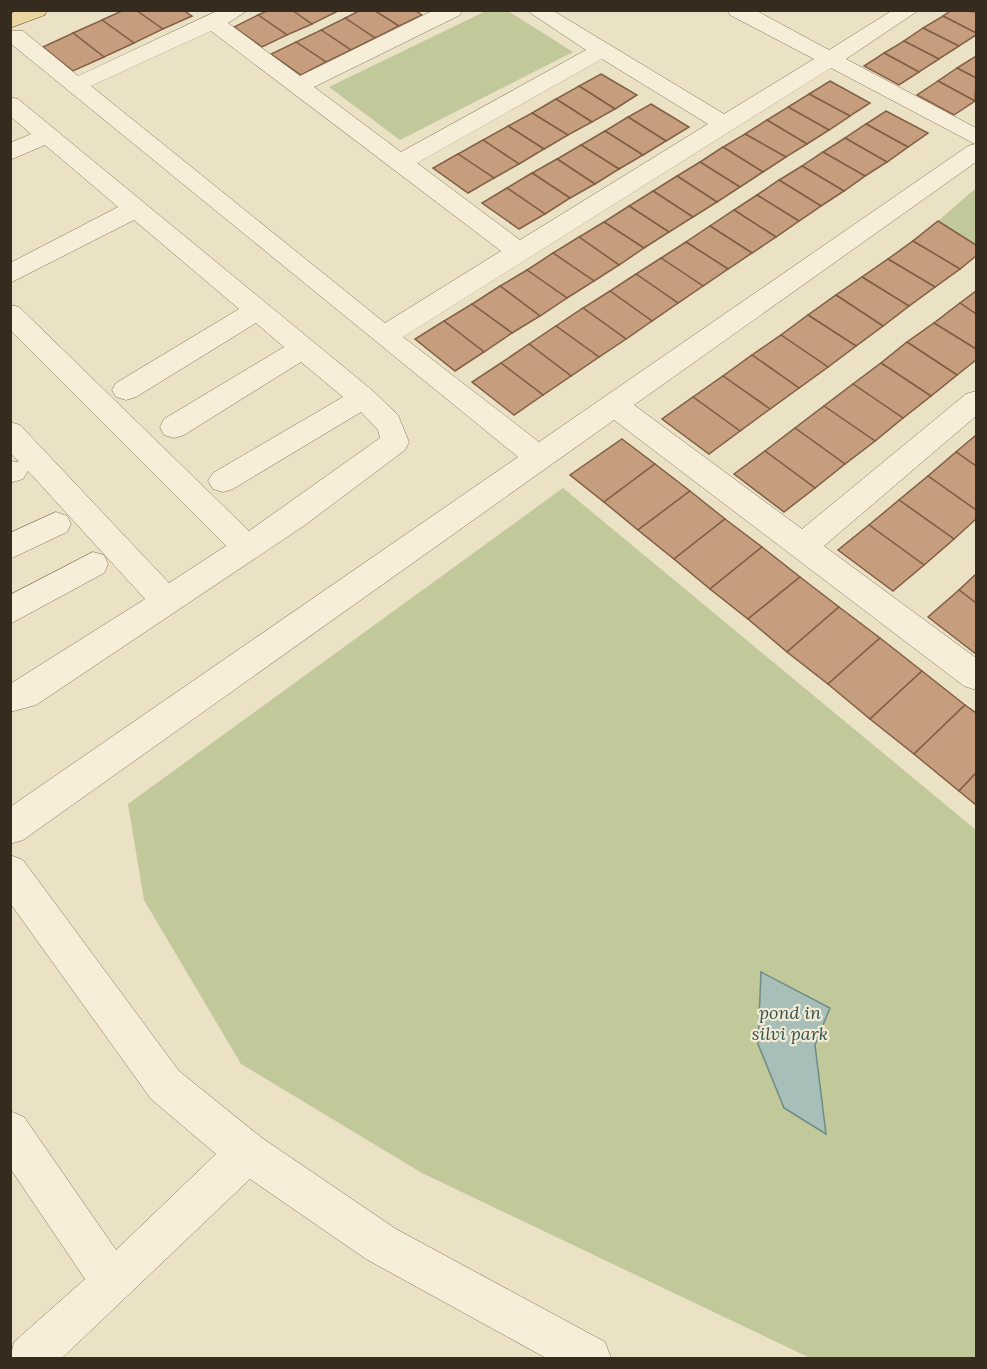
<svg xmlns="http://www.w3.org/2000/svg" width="987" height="1369" viewBox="0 0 987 1369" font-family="Lora,serif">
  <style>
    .green { fill: #c1c89a }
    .water { fill: #a7bfb8; stroke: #6e8c86; stroke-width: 1.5 }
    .building { fill: #c69e7e; stroke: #825f44; stroke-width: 1.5 }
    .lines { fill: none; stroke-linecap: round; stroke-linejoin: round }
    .minor-casing { stroke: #85735d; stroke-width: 1 }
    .major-casing { stroke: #534231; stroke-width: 1 }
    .minor { fill: #f6eed8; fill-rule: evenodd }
    .major { fill: #ebd6a0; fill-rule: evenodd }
    .labels { text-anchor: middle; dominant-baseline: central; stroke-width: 4.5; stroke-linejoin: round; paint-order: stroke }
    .water-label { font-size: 18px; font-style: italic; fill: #305453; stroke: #f3ebd4 }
  </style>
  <rect width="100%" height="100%" fill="#ebe1c5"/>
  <g class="green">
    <path d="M488,10L508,11L573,52L400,140L329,87Z"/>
    <path d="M976,188V244L938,221Z"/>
    <path d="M563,488L976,830V1358H810L422,1173L241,1064L144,900L128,804Z"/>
  </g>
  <path class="water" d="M761,972L830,1008L815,1045L826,1134L784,1108L758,1044Z"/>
  <g class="building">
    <path d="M124,10H136L163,29L134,43L102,20Z"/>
    <path d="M136,10H183L192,16L163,29Z"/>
    <path d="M269,10H292L312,24L287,35L258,15Z"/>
    <path d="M292,10H334L336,12L312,24Z"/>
    <path d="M361,10H374L399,26L375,38L345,18Z"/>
    <path d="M374,10H415L422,15L399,26Z"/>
    <path d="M952,10L976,12V33L943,16Z"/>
    <path d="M258,15L287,35L262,47L234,27Z"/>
    <path d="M943,16L976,33V35L959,46L923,28Z"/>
    <path d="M345,18L375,38L351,50L321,30Z"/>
    <path d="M102,20L134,43L104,57L73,33Z"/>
    <path d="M923,28L959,46L939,59L904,41Z"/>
    <path d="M321,30L351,50L326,62L296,42Z"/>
    <path d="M73,33L104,57L73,71L43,47Z"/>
    <path d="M904,41L939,59L919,72L884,53Z"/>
    <path d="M296,42L326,62L301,75L271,54Z"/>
    <path d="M884,53L919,72L899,85L864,66Z"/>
    <path d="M976,56V78L957,68Z"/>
    <path d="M957,68L976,78L975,101L938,81Z"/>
    <path d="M601,74L637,95L615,109L579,86Z"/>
    <path d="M830,81L870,103L850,116L809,94Z"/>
    <path d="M938,81L975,101L954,115L917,95Z"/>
    <path d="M579,86L615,109L592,122L556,99Z"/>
    <path d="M809,94L850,116L829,130L788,107Z"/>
    <path d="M556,99L592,122L568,135L532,113Z"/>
    <path d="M651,104L689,127L666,141L628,117Z"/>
    <path d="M788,107L829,130L807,144L767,120Z"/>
    <path d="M886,111L928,133L908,147L866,124Z"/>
    <path d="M532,113L568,135L544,149L508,126Z"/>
    <path d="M628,117L666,141L643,155L605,131Z"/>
    <path d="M767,120L807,144L786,157L745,134Z"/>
    <path d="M866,124L908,147L887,162L845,138Z"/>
    <path d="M508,126L544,149L519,164L483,140Z"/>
    <path d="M605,131L643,155L619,169L581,145Z"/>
    <path d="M745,134L786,157L763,172L723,147Z"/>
    <path d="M845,138L887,162L865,176L823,152Z"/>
    <path d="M483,140L519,164L494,178L458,154Z"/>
    <path d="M581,145L619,169L595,184L557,159Z"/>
    <path d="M723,147L763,172L740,187L700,162Z"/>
    <path d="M823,152L865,176L844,191L802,166Z"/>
    <path d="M458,154L494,178L468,193L433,168Z"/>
    <path d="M557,159L595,184L570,198L532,173Z"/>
    <path d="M700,162L740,187L717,202L677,176Z"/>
    <path d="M802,166L844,191L821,206L779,180Z"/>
    <path d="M532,173L570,198L545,214L507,188Z"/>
    <path d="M677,176L717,202L693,217L653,191Z"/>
    <path d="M779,180L821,206L799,221L757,195Z"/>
    <path d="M507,188L545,214L519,229L482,203Z"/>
    <path d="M653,191L693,217L669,232L629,206Z"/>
    <path d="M757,195L799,221L776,237L734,210Z"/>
    <path d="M629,206L669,232L644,248L604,222Z"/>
    <path d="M734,210L776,237L752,253L710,226Z"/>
    <path d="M938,221L976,245V256L960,269L913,241Z"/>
    <path d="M604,222L644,248L619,265L579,237Z"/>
    <path d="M710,226L752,253L728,269L686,242Z"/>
    <path d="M579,237L619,265L594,281L553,253Z"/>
    <path d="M913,241L960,269L935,287L888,259Z"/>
    <path d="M686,242L728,269L703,286L661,258Z"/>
    <path d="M553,253L594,281L567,298L527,270Z"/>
    <path d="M661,258L703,286L678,303L636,274Z"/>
    <path d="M888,259L935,287L909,306L862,277Z"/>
    <path d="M527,270L567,298L540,316L500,286Z"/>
    <path d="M636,274L678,303L652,321L610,291Z"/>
    <path d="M862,277L909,306L883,326L836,295Z"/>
    <path d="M500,286L540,316L512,333L472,304Z"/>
    <path d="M610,291L652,321L626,339L583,308Z"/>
    <path d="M976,291V314L960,303Z"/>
    <path d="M836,295L883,326L856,346L808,315Z"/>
    <path d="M960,303L976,314V349L934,323Z"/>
    <path d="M472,304L512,333L484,352L444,321Z"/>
    <path d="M583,308L626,339L599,357L556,326Z"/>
    <path d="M808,315L856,346L828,367L781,335Z"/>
    <path d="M444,321L484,352L455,371L415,339Z"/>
    <path d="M934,323L976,349V360L957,375L907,342Z"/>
    <path d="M556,326L599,357L571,376L529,344Z"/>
    <path d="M781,335L828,367L799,388L752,355Z"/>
    <path d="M907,342L957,375L931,396L881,363Z"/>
    <path d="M529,344L571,376L543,395L501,363Z"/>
    <path d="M752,355L799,388L770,409L723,376Z"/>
    <path d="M501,363L543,395L514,415L472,382Z"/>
    <path d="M881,363L931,396L903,418L853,384Z"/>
    <path d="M723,376L770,409L740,431L693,397Z"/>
    <path d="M853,384L903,418L875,441L824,406Z"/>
    <path d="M693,397L740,431L709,454L662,419Z"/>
    <path d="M824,406L875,441L845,464L795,428Z"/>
    <path d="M795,428L845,464L815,488L765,451Z"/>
    <path d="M976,435V466L956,452Z"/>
    <path d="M622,439L655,464L604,502L570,475Z"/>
    <path d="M765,451L815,488L784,512L734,474Z"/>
    <path d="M956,452L976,466V510L928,476Z"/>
    <path d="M655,464L690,491L638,530L604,502Z"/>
    <path d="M928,476L976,510V519L954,539L899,500Z"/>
    <path d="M690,491L725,519L674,559L638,530Z"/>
    <path d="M899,500L954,539L924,565L869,525Z"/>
    <path d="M725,519L762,547L710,589L674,559Z"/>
    <path d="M869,525L924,565L893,591L838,550Z"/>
    <path d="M762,547L800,577L748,619L710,589Z"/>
    <path d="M976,574V603L959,590Z"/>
    <path d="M800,577L839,607L787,652L748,619Z"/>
    <path d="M959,590L976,603V654L928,617Z"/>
    <path d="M839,607L880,638L828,684L787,652Z"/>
    <path d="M880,638L922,671L870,719L828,684Z"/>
    <path d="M922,671L965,705L914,754L870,719Z"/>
    <path d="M965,705L976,713V773L959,791L914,754Z"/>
    <path d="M976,773V805L959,791Z"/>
  </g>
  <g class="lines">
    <defs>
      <g id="minor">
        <path d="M219,10H248L228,23L300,76L434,10H462L460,15L314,87L401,152L586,50L526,10H552L724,114L814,59L730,15L728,10H755L829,50L893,10H919L846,59L976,128V162L634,405L802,529L966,394L976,391V416L824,546L976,658V690L964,686L614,420L23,840L10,844V807L518,457L10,43V31H23L78,76ZM211,31L501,251L385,323L91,86ZM602,59L708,124L520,240L417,163ZM831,68L975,144L968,146L539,442L403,337Z"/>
        <path d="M10,97L18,99L373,391L398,415L409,442L405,450L305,525L36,705L10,712V684L145,599L28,471L23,479L10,483V461L19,462L10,452V422L20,425L169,583L226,546L10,330V305L19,307L249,531L380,438L378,430L361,412L233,489L223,492L213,489L208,481L213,473L343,397L301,362L184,435L174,438L164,435L160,427L164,419L284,347L256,323L136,397L126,400L116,397L112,390L116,383L239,309L134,220L10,283V263L118,207L45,145L10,160V143L31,134L10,116Z"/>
        <path d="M56,512L67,516L71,524L67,532L10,559V533Z"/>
        <path d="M93,552L104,555L108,564L104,573L10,624V595Z"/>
        <path d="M10,855L23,860L179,1071L262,1138L396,1229L605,1342L611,1358H546L366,1259L250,1179L62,1358H10L14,1342L85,1279L10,1168V1111L24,1117L116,1250L216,1154L151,1099L10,903Z"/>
      </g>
      <path id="major" d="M18,10H47L45,15L10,28V14Z"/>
    </defs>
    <use href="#minor" class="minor-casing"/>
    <use href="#major" class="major-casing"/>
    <use href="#minor" class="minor"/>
    <use href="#major" class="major"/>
  </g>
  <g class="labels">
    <g class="water-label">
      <text x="790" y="1012">pond in<tspan x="790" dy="21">silvi park</tspan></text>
    </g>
  </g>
  <rect width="987" height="1369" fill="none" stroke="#362b1f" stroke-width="24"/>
</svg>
